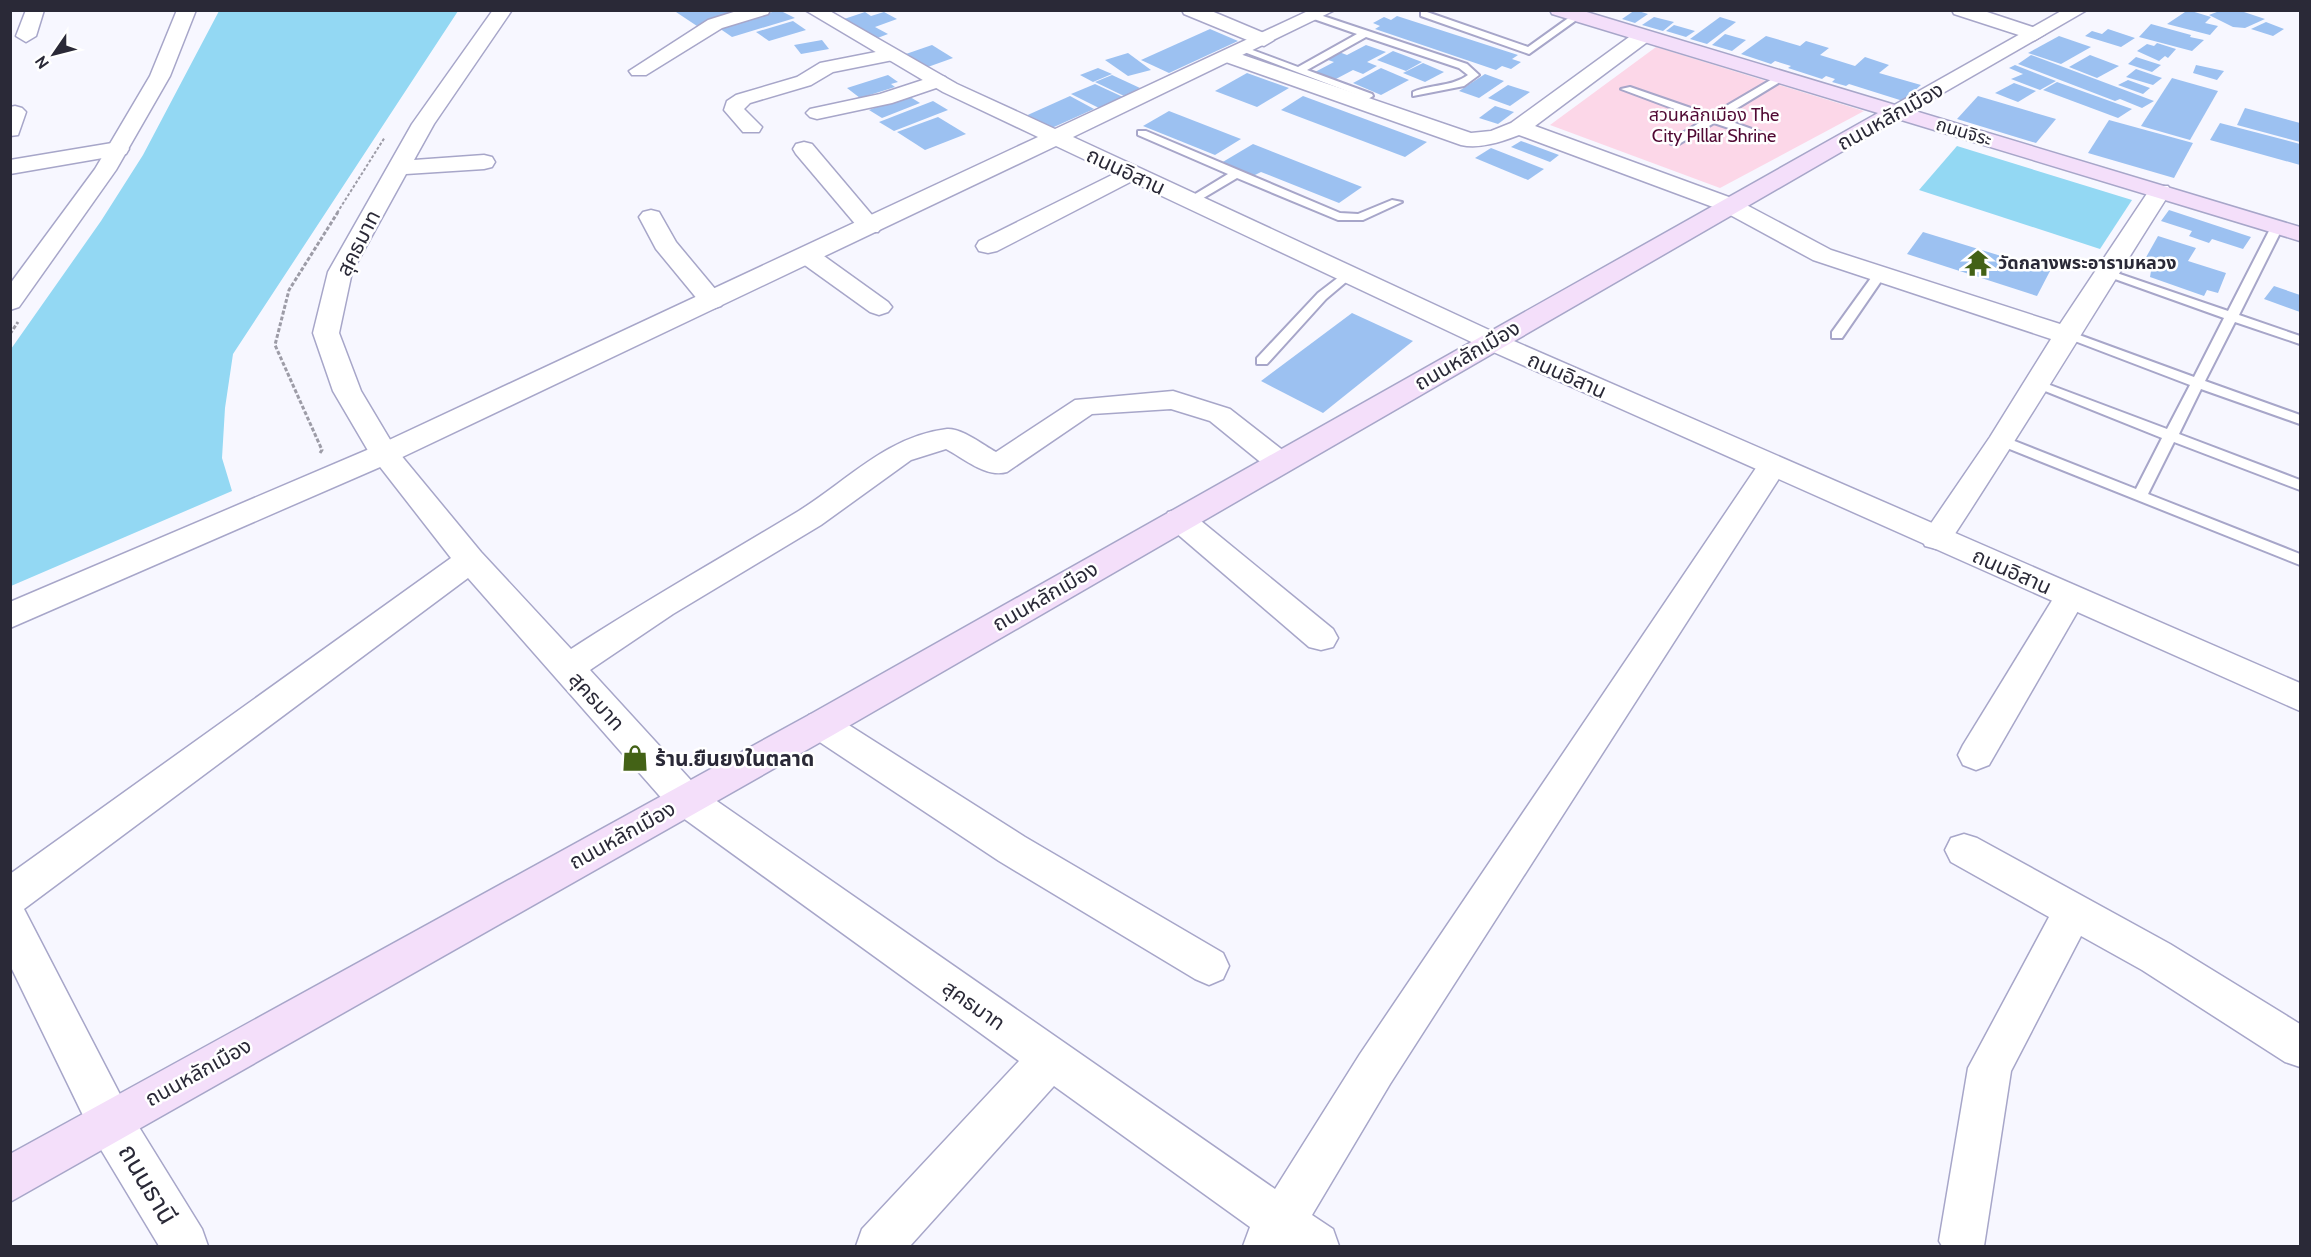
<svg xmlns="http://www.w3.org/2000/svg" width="2311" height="1257" viewBox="0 0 2311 1257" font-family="Cabin,'Noto Sans Thai',sans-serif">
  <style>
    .green { fill: #fcd7e8 }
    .water { fill: #93d8f3 }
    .building { fill: #9cc1f1 }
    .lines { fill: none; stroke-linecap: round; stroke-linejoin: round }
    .service-casing { stroke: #a7a6c9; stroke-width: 4 }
    .minor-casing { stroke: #a7a6c9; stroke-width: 3 }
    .tertiary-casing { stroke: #a7a6c9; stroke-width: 3 }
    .secondary-casing { stroke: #a7a6c9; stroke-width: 3 }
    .path-far1 { stroke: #9d9ca7; stroke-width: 2; stroke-dasharray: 3 2; stroke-linecap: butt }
    .path { stroke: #9d9ca7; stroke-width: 3; stroke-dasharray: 4 2; stroke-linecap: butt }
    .service { fill: #fff; fill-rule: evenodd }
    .minor { fill: #fff; fill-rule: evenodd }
    .tertiary { fill: #fff; fill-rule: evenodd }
    .secondary { fill: #f4dffa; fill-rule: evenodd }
    .labels { text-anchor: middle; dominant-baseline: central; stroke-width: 5; stroke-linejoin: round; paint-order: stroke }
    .far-park-label { font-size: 18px; fill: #510a34; stroke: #fff }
    .far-street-label { font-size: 18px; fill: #2a2937; stroke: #fff }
    .far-poi-label { font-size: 18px; font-weight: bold; fill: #2a2937; stroke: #fff; text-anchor: start }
    .street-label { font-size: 21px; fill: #2a2937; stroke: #fff }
    .poi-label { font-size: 21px; font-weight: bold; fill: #2a2937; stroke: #fff; text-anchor: start }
    .near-street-label { font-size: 26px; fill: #2a2937; stroke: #fff }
  </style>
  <rect width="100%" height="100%" fill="#f7f7ff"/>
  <path class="green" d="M1656,47L1864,111L1720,188L1550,125Z"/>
  <g class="water">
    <path d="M219,11H458L233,354L225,408L222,458L232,491L11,586V349L101,221L143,155Z"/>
    <path d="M1957,146L2132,200L2100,249L1919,190Z"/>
  </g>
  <g class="building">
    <path d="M680,10H744V11L697,26L676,12Z"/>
    <path d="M779,10L795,18L732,37L719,28Z"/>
    <path d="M1635,10L1648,14L1635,23L1622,19Z"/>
    <path d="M2188,10L2211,17L2205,23L2218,26L2210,35L2167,24Z"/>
    <path d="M2222,10H2238L2265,19L2245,28L2233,27L2209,15Z"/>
    <path d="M865,12L871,16L884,12L897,19L875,27L888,34L875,39L844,19Z"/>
    <path d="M1397,16L1518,55L1512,59L1521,62L1511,69L1502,66L1496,70L1375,29L1380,26L1373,23L1384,17L1391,20Z"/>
    <path d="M1654,17L1674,22L1663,31L1642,25Z"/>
    <path d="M1720,17L1736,22L1707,44L1690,39Z"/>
    <path d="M793,21L806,30L769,41L756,32Z"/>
    <path d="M2266,22L2284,29L2273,36L2251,29Z"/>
    <path d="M2151,24L2191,35L2190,37L2204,40L2192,51L2139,37Z"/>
    <path d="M1674,25L1695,31L1686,37L1666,31Z"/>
    <path d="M1210,29L1238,41L1169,73L1141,60Z"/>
    <path d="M2108,29L2135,38L2121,47L2085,36L2092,31L2102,34Z"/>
    <path d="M1725,34L1746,40L1732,51L1712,45Z"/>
    <path d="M1766,36L1800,46L1806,41L1829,48L1820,55L1855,66L1865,57L1889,65L1879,73L1921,85L1903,101L1849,84L1846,86L1832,82L1835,79L1826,76L1822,79L1788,68L1791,66L1775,61L1771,64L1741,54Z"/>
    <path d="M2059,36L2091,47L2061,64L2028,53Z"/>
    <path d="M822,40L829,49L801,54L794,45Z"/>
    <path d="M2157,43L2176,49L2168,58L2165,56L2159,61L2137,51L2147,44L2154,46Z"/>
    <path d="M932,45L953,58L925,68L903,55Z"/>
    <path d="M1366,45L1386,52L1367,62L1377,66L1363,74L1353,70L1334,80L1315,72L1334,62L1325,59L1339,52L1347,55Z"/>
    <path d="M1393,51L1422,62L1406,71L1377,60Z"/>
    <path d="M1128,53L1151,70L1128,76L1105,60Z"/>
    <path d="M2031,55L2154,101L2142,108L2120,99L2115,101L2018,64Z"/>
    <path d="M2090,55L2119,66L2097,78L2069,67Z"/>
    <path d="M2136,57L2161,65L2152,72L2128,64Z"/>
    <path d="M1423,63L1444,72L1425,82L1403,73Z"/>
    <path d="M2015,65L2056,81L2040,90L2011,79L2023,74L2009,68Z"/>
    <path d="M2196,65L2224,71L2217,80L2193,73Z"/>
    <path d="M1098,68L1112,74L1093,82L1080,75Z"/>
    <path d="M1381,68L1409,80L1381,95L1353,83Z"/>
    <path d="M2136,69L2162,78L2153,85L2126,77Z"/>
    <path d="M1247,73L1289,88L1257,107L1215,91Z"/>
    <path d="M1485,74L1504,81L1479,98L1459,91Z"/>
    <path d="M888,75L898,82L891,84L895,87L860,98L847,88Z"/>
    <path d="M1112,75L1140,88L1124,96L1095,82Z"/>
    <path d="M2172,78L2218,91L2190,140L2141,126Z"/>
    <path d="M2128,80L2150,88L2143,94L2118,85Z"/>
    <path d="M2057,82L2132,109L2118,118L2043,90Z"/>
    <path d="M2014,83L2036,91L2018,102L1995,93Z"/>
    <path d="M1095,84L1123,97L1099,108L1071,94Z"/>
    <path d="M1508,85L1530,92L1510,106L1488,98Z"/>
    <path d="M907,95L920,103L882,118L869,110Z"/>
    <path d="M1070,96L1094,109L1045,131L1021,118Z"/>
    <path d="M1303,96L1427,142L1405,157L1281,110Z"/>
    <path d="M1978,96L2056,119L2036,143L1957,119Z"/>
    <path d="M933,101L948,110L894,131L879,122Z"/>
    <path d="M1495,106L1514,112L1498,124L1479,118Z"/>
    <path d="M2245,108L2300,123V142L2237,125Z"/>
    <path d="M1169,111L1241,139L1215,155L1143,126Z"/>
    <path d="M938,117L966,134L925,150L897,132Z"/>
    <path d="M2109,120L2193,143L2174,178L2088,153Z"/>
    <path d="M2220,123L2300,144V165L2210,140Z"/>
    <path d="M1521,141L1559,155L1550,162L1511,147Z"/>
    <path d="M1253,144L1362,187L1339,203L1261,172L1253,176L1221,163Z"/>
    <path d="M1491,148L1544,169L1528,180L1475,158Z"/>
    <path d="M2169,210L2251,237L2243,249L2212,239L2209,243L2189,236L2192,231L2161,221Z"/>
    <path d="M1923,232L2050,271L2037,296L1907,254Z"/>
    <path d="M2158,236L2196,248L2188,261L2226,273L2218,293L2207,290L2204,296L2150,277L2151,271L2140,268Z"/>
    <path d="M2274,286L2300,295V312L2264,299Z"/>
    <path d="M1352,313L1413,341L1323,413L1261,381Z"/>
  </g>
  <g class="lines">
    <defs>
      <g id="service">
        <path d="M1421,12H1427L1528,47L1574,14L1582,16L1529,54L1421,16Z"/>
        <path d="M1314,13L1467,64L1479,75L1464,86L1413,96V92C1431,84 1452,87 1468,75L1459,68L1366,37L1307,70L1372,94L1373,96L1368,99L1239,50L1247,48L1298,67L1357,34L1311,18L1309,16Z"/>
        <path d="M1781,74L1786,77L1785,79L1721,118L1774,137L1775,139L1770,142L1714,123L1679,144H1671V140L1704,120L1621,89L1630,87L1711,115Z"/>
        <path d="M1138,131H1146L1340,213L1358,214L1392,200L1402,202L1363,220H1338L1237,178L1195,203H1187V199L1228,174L1138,135Z"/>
        <path d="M2277,223L2283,227L2239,315L2300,336V344L2235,322L2205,381L2300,415V424L2201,389L2179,434L2300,480V490L2174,442L2148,494L2300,554V565L1997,444L1995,441L1997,438H2007L2136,489L2162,438L2030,385L2037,381L2042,382L2167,429L2190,385L2059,335L2061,332H2071L2194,377L2224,318L2101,274L2103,271H2111L2228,311L2271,227Z"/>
        <path d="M1348,270L1352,271V277L1326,299L1267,364H1257V358L1318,293Z"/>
        <path d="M1880,270L1886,274L1842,338H1832V332L1876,271Z"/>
      </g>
      <g id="minor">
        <path d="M26,10H44L36,36L26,42L16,36Z"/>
        <path d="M493,10H512L434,124L414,160L484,155L492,157L495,162L492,167L484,169L406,174L352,272L339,333L361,391L395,448L481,552L571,649C645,601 721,558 797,512C846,482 887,436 947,429C962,428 983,445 996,452L1075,400L1173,391L1230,409L1289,455L1294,462L1289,469L1279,472L1269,469L1210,421L1171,409L1092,414L1007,472C986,478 965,459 946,449L911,460L821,525L673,614L590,670L698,788L1275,1189L1360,1054L1762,459L1772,456L1782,459L1787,466L1390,1084L1312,1215L1333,1229L1339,1246H1243L1250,1227L1054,1086L910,1246H856L862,1229L1019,1061L672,810L468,578L24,909L10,914V874L451,558L370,454L333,391L313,333L328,272L412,124Z"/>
        <path d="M740,10H770L768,14L722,28L646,75H632L629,71L708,20Z"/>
        <path d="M1182,10H1209L1271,36L1274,40L1264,46L1257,44L1184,14Z"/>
        <path d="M1952,10H1981L2042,30L2045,34L2035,40L2028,38L1954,14Z"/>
        <path d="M1643,30L1653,36L1650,40L1535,126L1737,200L1831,250L2060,324L2152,186H2168L2171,191C2096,309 2024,429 1947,546L1936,549L1925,546L1921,538L1990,437L2051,339L1813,260L1721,210L1519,135C1501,142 1480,149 1461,145L1223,61L1220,57L1223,53H1237L1471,133L1491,131L1511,123L1636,32Z"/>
        <path d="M891,49L901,55L898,59L833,72L811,85L750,103L744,109L762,127L759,132H743L724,110L727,101L736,95L797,77L820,63Z"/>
        <path d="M938,75L945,77L948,81L945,85L892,103L817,119L810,117L806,113L810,109L880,94Z"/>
        <path d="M15,106L22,108L26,112L18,135L10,136V107Z"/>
        <path d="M118,142L126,144L129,149L126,154L10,174V160Z"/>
        <path d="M804,142L812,144L878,222L882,227L878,232H862L796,154L793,149L796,144Z"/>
        <path d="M1130,166L1138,168L1141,173L1138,178L997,251L988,253L979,251L976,246L979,241Z"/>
        <path d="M651,210L659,212L676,242L721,296L725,301L721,306L712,309L703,306L656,249L639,217L643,212Z"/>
        <path d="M808,249L817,251L888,302L892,307L888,312L879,315L870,312L799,261L796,256L799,251Z"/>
        <path d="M1179,509L1190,512L1333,629L1338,638L1333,647L1321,650L1309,647L1168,526L1164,519L1168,512Z"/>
        <path d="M2070,585L2081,589L2086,597L1989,765L1976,770L1963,765L1958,755L1963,745L2059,589Z"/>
        <path d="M821,711L833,715L1025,837L1223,953L1229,966L1223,979L1209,985L1195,979L999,861L809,735L803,725L809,715Z"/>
        <path d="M1964,834L1977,838L2170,944L2300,1024V1067L2285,1062L2142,970L2081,936L2011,1071L1984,1246H1942L1939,1241L1968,1068L2049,917L1951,862L1945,850L1951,838Z"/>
      </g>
      <g id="tertiary">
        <path d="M177,10H196L170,76L116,170L19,307L10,310V284L95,169L150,76Z"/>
        <path d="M805,10H828L957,84L1055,129L1310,10H1335L1073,137L1500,335L2300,683V711L1482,347L1056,146L394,461L10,628V602L374,447L1038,137L943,92Z"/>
        <path d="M2063,10H2087L1903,116H1889L1885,112L1889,108Z"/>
        <path d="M10,904L24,909L126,1106L202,1229L208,1246H159L94,1138L10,965Z"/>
      </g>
      <path id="secondary" d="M1550,10H1580L2300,227V241L1898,119L833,735L10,1202V1154L809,715L1878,113L1552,14Z"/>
    </defs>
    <use href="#service" class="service-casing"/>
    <use href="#minor" class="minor-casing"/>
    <use href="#tertiary" class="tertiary-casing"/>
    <use href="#secondary" class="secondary-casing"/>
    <path class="path-far1" d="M337,213L385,137"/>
    <g class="path">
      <path d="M10,334L18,322"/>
      <path d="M320,453L322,450L275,345L289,290L338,212"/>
    </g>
    <use href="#service" class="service"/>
    <use href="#minor" class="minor"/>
    <use href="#tertiary" class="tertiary"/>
    <use href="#secondary" class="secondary"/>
  </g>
  <defs>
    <symbol id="temple-bare" viewBox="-9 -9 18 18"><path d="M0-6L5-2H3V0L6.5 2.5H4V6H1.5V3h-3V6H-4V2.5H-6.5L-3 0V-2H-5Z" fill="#436216" stroke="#fff" stroke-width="2.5" paint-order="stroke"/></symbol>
    <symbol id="shop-bare" viewBox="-9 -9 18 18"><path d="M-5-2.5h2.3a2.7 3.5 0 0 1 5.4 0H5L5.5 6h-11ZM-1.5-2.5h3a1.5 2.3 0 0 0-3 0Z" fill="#436216" stroke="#fff" stroke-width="2.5" paint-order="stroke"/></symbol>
  </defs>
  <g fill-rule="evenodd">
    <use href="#temple-bare" x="1959" y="244" width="38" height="38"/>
    <use href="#shop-bare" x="616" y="739" width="38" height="38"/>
  </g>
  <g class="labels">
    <g class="far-park-label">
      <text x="1714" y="115">สวนหลักเมือง The<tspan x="1714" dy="21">City Pillar Shrine</tspan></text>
    </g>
    <g class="far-street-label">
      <text transform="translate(1964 132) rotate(17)">ถนนจิระ</text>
    </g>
    <g class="far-poi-label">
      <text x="1998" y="263">วัดกลางพระอารามหลวง</text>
    </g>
    <g class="street-label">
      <text transform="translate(1890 116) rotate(-29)">ถนนหลักเมือง</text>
      <text transform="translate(1126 171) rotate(25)">ถนนอิสาน</text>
      <text transform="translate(358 243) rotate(-63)">สุคธมาท</text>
      <text transform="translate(1467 355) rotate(-30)">ถนนหลักเมือง</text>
      <text transform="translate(1567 375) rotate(24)">ถนนอิสาน</text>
      <text transform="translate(2012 571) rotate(24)">ถนนอิสาน</text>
      <text transform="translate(1045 596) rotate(-30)">ถนนหลักเมือง</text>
      <text transform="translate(597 701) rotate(48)">สุคธมาท</text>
      <text transform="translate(622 835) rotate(-29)">ถนนหลักเมือง</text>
      <text transform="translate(974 1005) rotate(35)">สุคธมาท</text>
      <text transform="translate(198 1072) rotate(-29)">ถนนหลักเมือง</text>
    </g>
    <g class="poi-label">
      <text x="655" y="758">ร้าน.ยืนยงในตลาด</text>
    </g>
    <g class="near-street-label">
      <text transform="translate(148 1184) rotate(59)">ถนนธานี</text>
    </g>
  </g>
  <rect width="2311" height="1257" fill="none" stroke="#2a2937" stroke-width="24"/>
  <g transform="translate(54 54) rotate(235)" stroke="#ffffff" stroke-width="4.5" paint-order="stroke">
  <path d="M0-4.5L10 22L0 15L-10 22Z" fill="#2a2937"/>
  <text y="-9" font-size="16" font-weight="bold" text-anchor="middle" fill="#2a2937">N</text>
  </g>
</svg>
